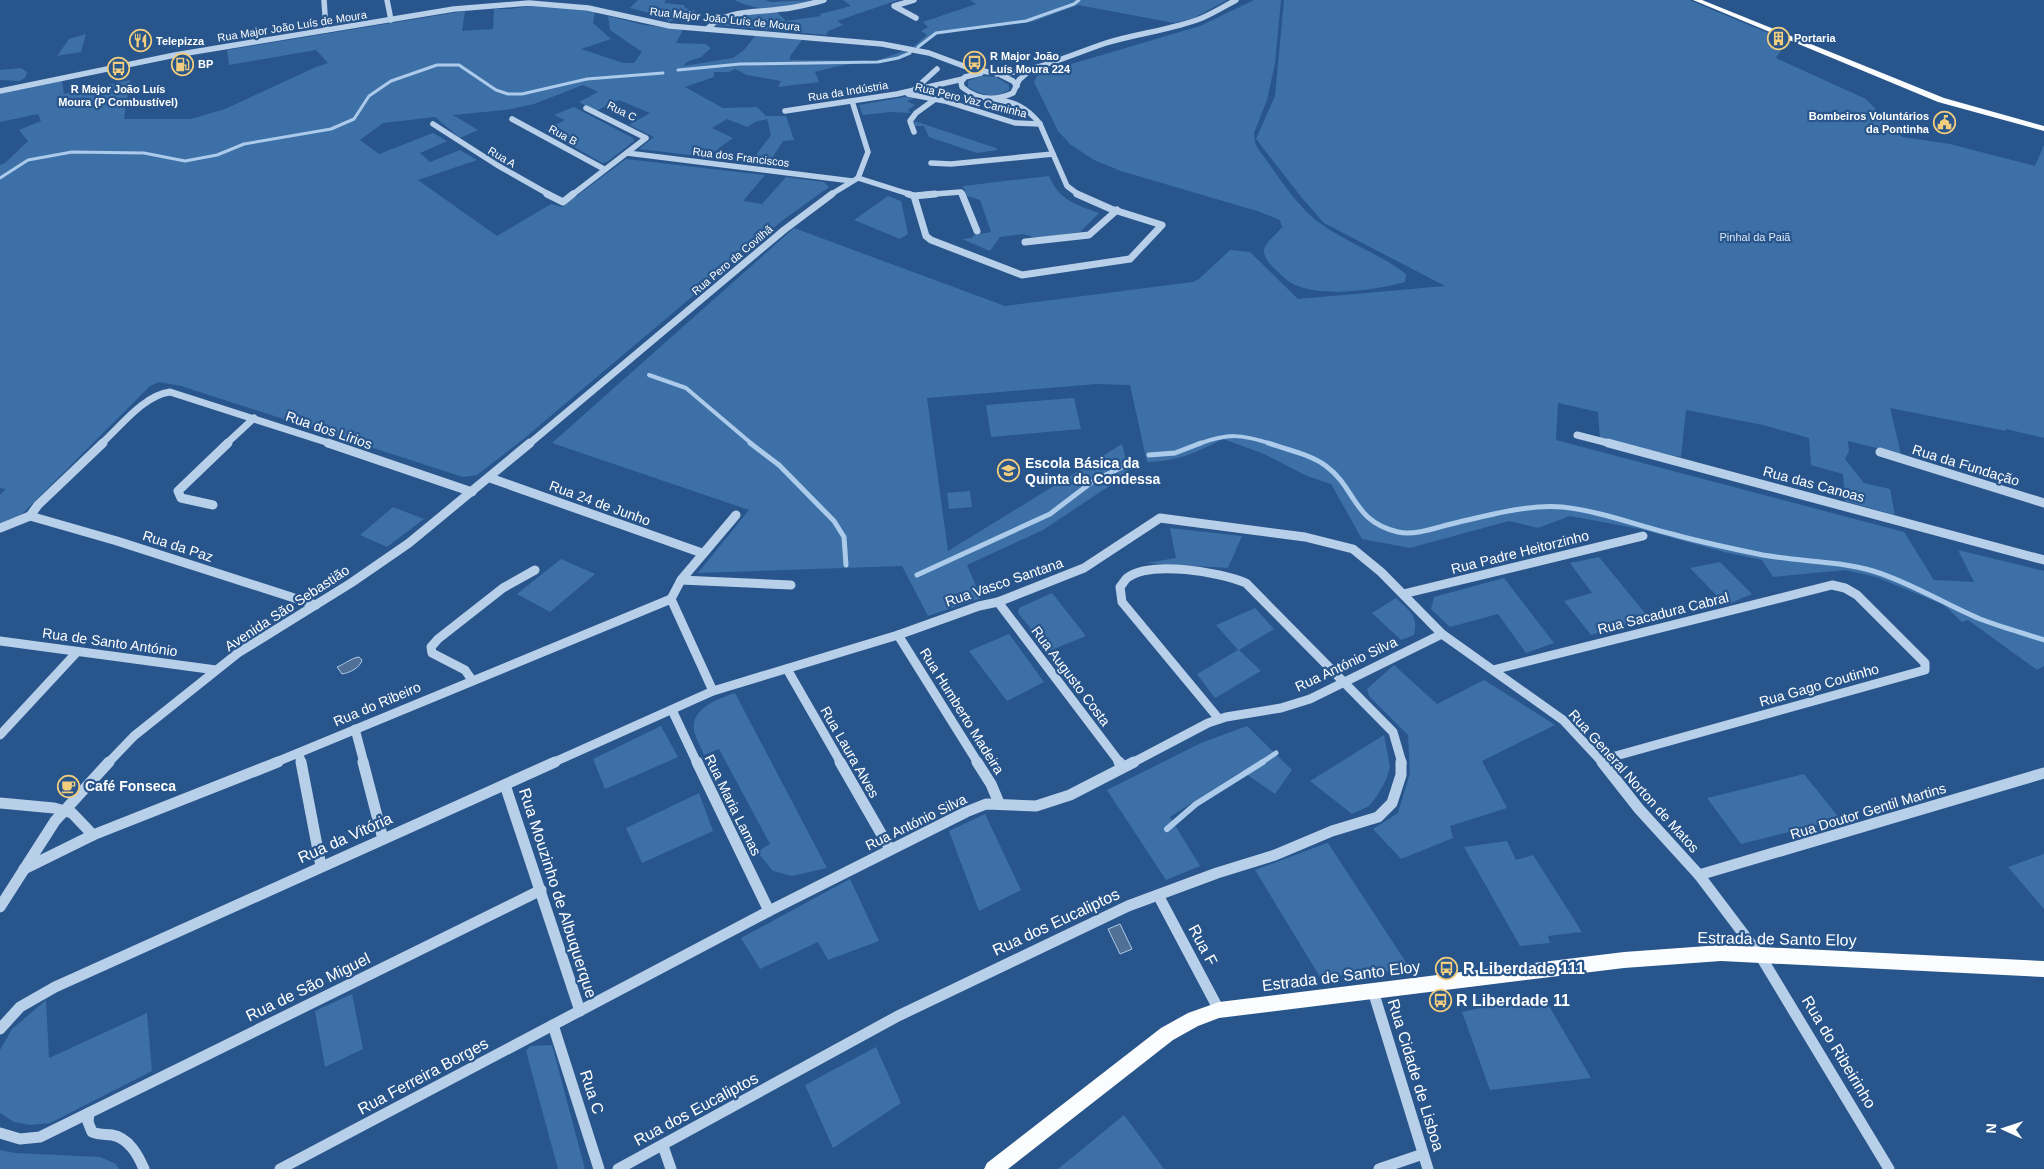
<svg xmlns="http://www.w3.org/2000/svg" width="2044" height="1169" viewBox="0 0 2044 1169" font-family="Helvetica,sans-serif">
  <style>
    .green { fill: #3d70a7 }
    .water { fill: #517095; stroke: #accaea }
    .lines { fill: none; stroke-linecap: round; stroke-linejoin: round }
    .stream-far3 { stroke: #accaea; stroke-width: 3 }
    .stream-far2 { stroke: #accaea; stroke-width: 4 }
    .stream-far1 { stroke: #accaea; stroke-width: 5 }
    .stream { stroke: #accaea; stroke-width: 6 }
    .minor-far3 { stroke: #b7cfe9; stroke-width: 5.5 }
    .minor-far2 { stroke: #b7cfe9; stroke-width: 7 }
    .minor-far1 { stroke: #b7cfe9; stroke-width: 9 }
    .minor { stroke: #b7cfe9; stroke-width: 11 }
    .major { fill: #fafcfe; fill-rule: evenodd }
    .labels { text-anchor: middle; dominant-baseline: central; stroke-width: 4.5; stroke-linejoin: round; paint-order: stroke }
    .far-street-label { font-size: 11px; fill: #fff; stroke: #28558b }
    .far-poi-label { font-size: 11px; font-weight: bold; fill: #fff; stroke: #28558b; text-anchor: start }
    .far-park-label { font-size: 11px; fill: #dbe8f7; stroke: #28558b }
    .street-label { font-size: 14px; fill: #fff; stroke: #28558b }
    .poi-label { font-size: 14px; font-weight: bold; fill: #fff; stroke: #28558b; text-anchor: start }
    .near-street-label { font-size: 16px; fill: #fff; stroke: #28558b }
    .near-poi-label { font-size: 16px; font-weight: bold; fill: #fff; stroke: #28558b; text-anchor: start }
  </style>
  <rect width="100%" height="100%" fill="#28558b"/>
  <g class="green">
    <path d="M638,0H666L664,3L684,5L685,8L696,11L669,22L665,17L630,8Z"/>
    <path d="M734,0H765L771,2L813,0C781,8 765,14 734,0Z"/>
    <path d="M843,0H898L837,21L843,25L828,31L826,35L715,25L717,22L744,14L777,12L786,21L821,16L820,14L851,6Z"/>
    <path d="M970,0H1227L1194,18L1174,23L1078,5L1032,22L938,34L919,48L913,47L927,35L921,31L928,27L923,22L976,4Z"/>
    <path d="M1254,0H1281L1275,63L1267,100L1254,133L1255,142L1258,149C1276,172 1293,202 1317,221C1344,242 1379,253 1406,274L1405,282C1377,290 1325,297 1298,286C1289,283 1283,277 1276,270C1271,265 1264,259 1264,251C1264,243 1277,234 1282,227L1280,220L1257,211L1121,171L1094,160L1071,145L1058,131L1034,82L1037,76L1051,70L1200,26Z"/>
    <path d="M1284,0H1689L1787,41L1776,58L1866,99L1902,137L1950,144L2035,166L2044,145V438L2006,429V431L1890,408L1901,454L1848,441L1849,451L1845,459L1864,483L1890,489L1895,515L1845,501L1843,474L1811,465L1809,438L1763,425L1686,410L1681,457L1600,439L1598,412L1558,403L1556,440L1904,532L1934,580L1974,582L1958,550L2044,571V666L2037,670L1968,620L1962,622L1944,605L1876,577L1845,570L1773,577L1762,560L1724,552L1640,529L1570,516L1538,528L1509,521L1410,548L1362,539L1331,484L1307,476L1264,454L1223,439C1195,453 1179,461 1147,462L1130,385L1096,384L927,398L948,551L1122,444L1129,473L1043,530L967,565L981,598L928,616L902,566L698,573L749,510L552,443L794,228L1005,306L1193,282L1199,279L1230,250L1250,252L1298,299L1445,286L1324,223L1302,198L1256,139L1275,96Z"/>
    <path d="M530,6H552L595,12L593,23L611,39L581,49L623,63H634L642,52L610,30L608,16L644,25L683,30L676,43L706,44L711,48L701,57L687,62L683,66L733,58L744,50L755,36L802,40L790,56V60L875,61L904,51L913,52C892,66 876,61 853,64C840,65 827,69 815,72L819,82L778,87L781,81L747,75L735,69L729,72H714V77L685,87L723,108L757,107L766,116H786L794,140L783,141L767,166L750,163L771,135L767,119L755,122L747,127L727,119L712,128L733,138L707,157L639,149L654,137L629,125L650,113L619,100L596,111L579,102L598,92L583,85L534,104L505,110L453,115L478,130L460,138L435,117L383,123L360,140L379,154L433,133L447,141L420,153L430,162L460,150L477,160L418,180L497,236L551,204L562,207L626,159L765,175L743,201L762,204L786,177L824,182L829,187L783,220L521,441L477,475L463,477L181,386L159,382L150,386L21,515L0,523V495L6,489L0,488V165L5,163L28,141L19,130L41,121L38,114L0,122V93L62,81L64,94L130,80L124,119H191L225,109L316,67L328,63L316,50L229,65L227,50L465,11L462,31L493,29L494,9H510Z"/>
    <path d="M86,34L81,52L57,56L69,39Z"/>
    <path d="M21,68L27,72L25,78L20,81L0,80V70Z"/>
    <path d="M981,76L996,77L1009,85V90C995,99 981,95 968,87V81Z"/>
    <path d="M945,89C956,91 965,97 975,100C991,104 1017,99 1026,117L941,91L933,92Z"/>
    <path d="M905,97L915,98L907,101L915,105L908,110L911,113L891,112L863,115L859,105Z"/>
    <path d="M574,107L633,138L634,141L607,162L602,163L545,130L565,120L554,115Z"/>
    <path d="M914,121L996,148L997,150L977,153L929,137L924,126H915Z"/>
    <path d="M1049,176C1060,201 1075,204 1099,213L1080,232L1037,238L1022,234L1000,237L990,251L962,239L972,238L974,235L991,232L980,200L967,196L963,186Z"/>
    <path d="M888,196L901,201L908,234L900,239L854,220Z"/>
    <path d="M1074,398L1081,429L991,437L986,405Z"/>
    <path d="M970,491L972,507L949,509L947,493Z"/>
    <path d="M393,507L424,519L387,547L360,535Z"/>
    <path d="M1170,528L1242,536L1228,568L1146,563L1176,558Z"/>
    <path d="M1599,557L1649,618L1591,635L1564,601L1592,593L1570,563Z"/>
    <path d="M561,559L595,574L550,612L517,594Z"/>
    <path d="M1720,562L1752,594L1726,605L1690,568Z"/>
    <path d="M1504,578L1554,643L1526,653L1498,614L1450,627L1431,609L1434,597Z"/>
    <path d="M1052,593L1086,636L1049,651L1018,613L1019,608Z"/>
    <path d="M1396,598C1409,611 1419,615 1414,635L1401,640L1372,613Z"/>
    <path d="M1255,608L1274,629L1239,650L1261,671L1215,698L1197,674L1238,650L1216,625Z"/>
    <path d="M1009,634L1044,682L1007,701L969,651Z"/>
    <path d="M1394,665L1437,704L1484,680L1555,725L1482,761L1507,808L1450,826L1453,838L1401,859L1373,829L1398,813L1410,773L1408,735L1369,696L1367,689Z"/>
    <path d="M735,693L827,868L792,876L773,871L757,852L770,844L719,749L704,755C701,747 695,738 694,729C691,708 720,698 735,693Z"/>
    <path d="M661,726L678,757L605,789L593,759Z"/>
    <path d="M1247,726L1292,770L1275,794L1242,771L1170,817L1200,866L1166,880L1107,790L1201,743Z"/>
    <path d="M1384,735L1390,767L1386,780L1377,796L1369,806L1352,814L1310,781Z"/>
    <path d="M1804,774L1840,819L1741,844L1707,798Z"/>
    <path d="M699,793L713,831L642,863L626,828Z"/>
    <path d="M985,814L1021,890L979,911L949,831Z"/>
    <path d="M1507,841L1516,860L1533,855L1582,932L1548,936L1550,943L1520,946L1464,847Z"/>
    <path d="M1327,843H1328L1411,970L1320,977L1255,870Z"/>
    <path d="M2044,854V909L2008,867Z"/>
    <path d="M850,879L879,941L828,960L818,942L760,969L741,938Z"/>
    <path d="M352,994L363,1049L325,1067L315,1011Z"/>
    <path d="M1542,994L1591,1078L1490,1090L1462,1012Z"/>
    <path d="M46,1000L49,1058L147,1013L152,1071L50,1123L30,1125L14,1122L0,1113V1050L12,1029Z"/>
    <path d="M552,1045L585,1169H558L526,1051L530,1046Z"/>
    <path d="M876,1047L901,1103L833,1148L805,1085Z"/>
    <path d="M1124,1115L1164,1169H1058Z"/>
    <path d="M0,1150L15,1153L100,1157L116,1164L119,1169H0Z"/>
  </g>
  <g class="water">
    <path d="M359,657L362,660C360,668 349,673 342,674L337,667C345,664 351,658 359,657Z"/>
    <path d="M1120,924L1132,949L1120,954L1108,929Z"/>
  </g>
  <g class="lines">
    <g class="stream-far3">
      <path d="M918,47L936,33L1026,21L1074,4L1079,0"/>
      <path d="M678,70L740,64L878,62L898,58L910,53"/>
      <path d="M0,178L28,160L72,152L144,153L185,161L217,155L244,144L331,129L354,119L369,96L391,81L437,65H459L496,90L508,94H522L587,79L663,73"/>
    </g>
    <g class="stream-far2">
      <path d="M649,375L686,388L752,444"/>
      <path d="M1198,444C1229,433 1240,434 1272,444"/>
    </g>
    <g class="stream-far1">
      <path d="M750,443L779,465L834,521L844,537L846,565"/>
      <path d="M1268,443C1287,450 1310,454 1326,466C1356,488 1353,522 1398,532C1414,536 1435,528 1451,524C1486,516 1526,504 1562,507C1600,511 1636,525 1672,534C1700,542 1729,548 1758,554C1796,562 1836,560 1873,571C1912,583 1944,604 1980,619C2001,627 2023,633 2044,640"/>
      <path d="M1149,455L1175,453L1201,443"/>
      <path d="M917,575L1050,514L1092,482L1126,465"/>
      <path d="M1261,763L1276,753"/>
    </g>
    <path class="stream" d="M1167,829L1196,804L1263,762"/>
    <g class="minor-far3">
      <path d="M324,0L326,30"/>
      <path d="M387,0L391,20"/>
      <path d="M914,0L894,6L916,18"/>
      <path d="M707,29C727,9 755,13 781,9C796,8 810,4 824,0"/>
      <path d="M981,73L965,77L961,82L962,87C977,100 995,101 1013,93L1019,80L1029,71"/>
      <path d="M997,74C1036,72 1070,55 1106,43C1138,33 1172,30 1202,18C1214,13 1225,6 1236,0"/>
      <path d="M1001,75L1013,81L1017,86"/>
      <path d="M915,89L937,69"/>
      <path d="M0,91L175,55L454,9L529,3L588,8L670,26L882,44L929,53L969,68L988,72"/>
      <path d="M908,94L945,101L1015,123L1040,124"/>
      <path d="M992,99C1013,101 1027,107 1040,124L1067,186L1079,195"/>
      <path d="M852,101L868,152L858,178L912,195"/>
      <path d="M785,111L897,94L963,79"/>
      <path d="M512,119L604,169"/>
      <path d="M433,124L497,165L550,195"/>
      <path d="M914,132L910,121L916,113L934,100"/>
      <path d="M627,153L852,181"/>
      <path d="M931,163L951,164L1053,154"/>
      <path d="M572,195L646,138L586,108"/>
      <path d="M830,195L858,178"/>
      <path d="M921,195L961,192L962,195"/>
    </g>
    <g class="minor-far2">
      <path d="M547,194L563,202L573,194"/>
      <path d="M908,194L914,196L926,236L931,240L1022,275L1130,259L1162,225L1111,209L1077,194"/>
      <path d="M962,194L977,231"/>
      <path d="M914,196L935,194"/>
      <path d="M1025,242L1089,235L1117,210"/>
      <path d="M1577,435L1612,444"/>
      <path d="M101,444C120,427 144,395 170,392L332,444"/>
      <path d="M226,444L254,418"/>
      <path d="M529,444L784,230L832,194"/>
    </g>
    <g class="minor-far1">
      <path d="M328,443L472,492"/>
      <path d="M1608,443L2044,560"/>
      <path d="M1880,452L2044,503"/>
      <path d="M490,478L702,553"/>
      <path d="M213,505L181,498L178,491L228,443"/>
      <path d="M30,516L38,505L103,443"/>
      <path d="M30,516L117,541L316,605"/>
      <path d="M0,528L30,516"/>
      <path d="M681,580L791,585"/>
      <path d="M1403,594L1643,536"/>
      <path d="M998,602L1120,763"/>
      <path d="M898,635L978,763"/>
      <path d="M0,641L216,670"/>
      <path d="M787,669L841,763"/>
      <path d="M1493,670L1832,585L1845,588L1857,595L1925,663V670L1601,760"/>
      <path d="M472,680L465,670L432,653L431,647L438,639L503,588L535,570"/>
      <path d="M713,691L671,599L681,580L736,515"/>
      <path d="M672,710L697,763"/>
      <path d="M1219,719L1122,602L1120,587C1122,585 1124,581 1127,578C1150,560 1221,572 1246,583L1393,732L1402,763"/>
      <path d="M355,729L364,763"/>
      <path d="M0,735L77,652"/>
      <path d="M299,753L301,763"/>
      <path d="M108,763L134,736L238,653L351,583L409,543L530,443"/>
      <path d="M274,763L671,599"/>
      <path d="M552,763L713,691L898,635L979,606L998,602L1084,568L1160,518L1305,537L1353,549L1381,572L1442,634L1563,720L1603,763"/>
      <path d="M1132,763L1208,723L1226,717L1281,708L1310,699L1442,634"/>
    </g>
    <g class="minor">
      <path d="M301,762L321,866"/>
      <path d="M363,762L383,839"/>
      <path d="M697,762L769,911"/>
      <path d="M840,762L890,849"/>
      <path d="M977,762L991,784L999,803"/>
      <path d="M1119,762L1123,767"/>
      <path d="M1602,762L1639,809L1699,875L1761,957L1889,1169"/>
      <path d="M505,785L580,1011"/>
      <path d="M0,803L54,808L72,813L93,835"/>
      <path d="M24,869L93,835L278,762"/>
      <path d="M1699,875L2044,773"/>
      <path d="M1158,895L1219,1010"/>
      <path d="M0,907L55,821L109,762"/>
      <path d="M1373,991L1428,1169"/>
      <path d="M553,1025L599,1169"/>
      <path d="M0,1029L20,1007L55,987L555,762"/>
      <path d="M89,1113L88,1122L92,1132C99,1135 105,1134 112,1135C129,1138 138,1155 144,1169"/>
      <path d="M0,1133L20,1139L40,1137L541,890"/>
      <path d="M663,1146L671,1169"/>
      <path d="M280,1169L769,911L966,812L986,804L1036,806L1070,795L1134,762"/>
      <path d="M618,1169L898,1016L1128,906L1217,873L1275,855L1332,831L1378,817L1392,803L1401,775V762"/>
      <path d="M1379,1169L1423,1154"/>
    </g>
    <g class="major">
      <path d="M1693,0H1702L1944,98L2044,126V131L1938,102Z"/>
      <path d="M1721,945L2044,961V977L1721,961L1624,968L1219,1018L1198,1026L1173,1040L1008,1169H984L987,1163L1161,1028L1188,1013L1219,1002L1624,952Z"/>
    </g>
  </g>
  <defs>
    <symbol id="building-ring" viewBox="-11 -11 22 22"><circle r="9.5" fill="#28558b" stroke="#f1cd7d" stroke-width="1.5"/><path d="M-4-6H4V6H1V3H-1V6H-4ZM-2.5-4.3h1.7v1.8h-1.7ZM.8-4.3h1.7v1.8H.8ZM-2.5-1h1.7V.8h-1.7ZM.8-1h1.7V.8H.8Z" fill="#f1cd7d"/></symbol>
    <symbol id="restaurant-ring" viewBox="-11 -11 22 22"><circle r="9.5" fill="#28558b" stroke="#f1cd7d" stroke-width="1.5"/><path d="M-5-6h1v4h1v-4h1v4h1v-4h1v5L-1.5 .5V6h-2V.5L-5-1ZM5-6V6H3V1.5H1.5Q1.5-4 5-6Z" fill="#f1cd7d"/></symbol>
    <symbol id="bus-ring" viewBox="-11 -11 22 22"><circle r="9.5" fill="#28558b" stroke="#f1cd7d" stroke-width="1.5"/><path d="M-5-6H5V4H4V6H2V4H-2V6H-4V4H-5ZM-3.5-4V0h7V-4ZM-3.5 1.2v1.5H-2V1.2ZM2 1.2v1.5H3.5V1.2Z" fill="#f1cd7d"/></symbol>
    <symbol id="fuel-ring" viewBox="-11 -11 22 22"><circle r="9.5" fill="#28558b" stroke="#f1cd7d" stroke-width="1.5"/><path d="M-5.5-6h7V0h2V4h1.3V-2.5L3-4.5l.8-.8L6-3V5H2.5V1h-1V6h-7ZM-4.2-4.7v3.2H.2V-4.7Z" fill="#f1cd7d"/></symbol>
    <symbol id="civic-ring" viewBox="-11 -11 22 22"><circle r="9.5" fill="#28558b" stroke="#f1cd7d" stroke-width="1.5"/><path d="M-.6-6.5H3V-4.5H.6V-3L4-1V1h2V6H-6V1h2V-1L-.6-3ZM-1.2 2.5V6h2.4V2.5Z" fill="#f1cd7d"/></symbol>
    <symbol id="school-ring" viewBox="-11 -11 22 22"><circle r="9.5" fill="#28558b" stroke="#f1cd7d" stroke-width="1.5"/><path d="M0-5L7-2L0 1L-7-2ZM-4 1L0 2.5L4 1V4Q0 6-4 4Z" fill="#f1cd7d"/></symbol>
    <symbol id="cafe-ring" viewBox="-11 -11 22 22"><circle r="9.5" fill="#28558b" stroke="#f1cd7d" stroke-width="1.5"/><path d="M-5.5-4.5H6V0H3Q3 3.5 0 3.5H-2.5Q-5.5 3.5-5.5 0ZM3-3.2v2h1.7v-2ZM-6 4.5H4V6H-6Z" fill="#f1cd7d"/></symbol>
  </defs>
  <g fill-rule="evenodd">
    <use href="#building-ring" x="1766" y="26" width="25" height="25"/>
    <use href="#restaurant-ring" x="128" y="28" width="25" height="25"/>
    <use href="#bus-ring" x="962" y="50" width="25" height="25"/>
    <use href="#fuel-ring" x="170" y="52" width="25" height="25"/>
    <use href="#bus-ring" x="106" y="56" width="25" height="25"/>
    <use href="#civic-ring" x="1932" y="110" width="25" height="25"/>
    <use href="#school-ring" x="996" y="458" width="25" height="25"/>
    <use href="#cafe-ring" x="56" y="774" width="25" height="25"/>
    <use href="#bus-ring" x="1434" y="956" width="25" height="25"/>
    <use href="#bus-ring" x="1428" y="988" width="25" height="25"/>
  </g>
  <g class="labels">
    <g class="far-street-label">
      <text transform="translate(725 19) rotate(6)">Rua Major João Luís de Moura</text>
      <text transform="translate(292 26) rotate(-9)">Rua Major João Luís de Moura</text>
      <text transform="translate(848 91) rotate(-9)">Rua da Indústria</text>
      <text transform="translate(971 100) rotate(14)">Rua Pero Vaz Caminha</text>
      <text transform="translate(622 111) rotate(26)">Rua C</text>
      <text transform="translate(563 135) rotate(28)">Rua B</text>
      <text transform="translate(502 157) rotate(31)">Rua A</text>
      <text transform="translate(741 157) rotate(7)">Rua dos Franciscos</text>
      <text transform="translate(732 260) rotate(-40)">Rua Pero da Covilhã</text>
    </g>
    <g class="far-poi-label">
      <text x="1794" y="38">Portaria</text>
      <text x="156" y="41">Telepizza</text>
      <text x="990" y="56">R Major João<tspan x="990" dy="13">Luís Moura 224</tspan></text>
      <text x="198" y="64">BP</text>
      <text x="118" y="89" text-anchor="middle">R Major João Luís<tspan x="118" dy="13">Moura (P Combustível)</tspan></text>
      <text x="1929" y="116" text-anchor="end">Bombeiros Voluntários<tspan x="1929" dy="13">da Pontinha</tspan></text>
    </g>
    <g class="far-park-label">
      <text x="1755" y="237">Pinhal da Paiã</text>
    </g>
    <g class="street-label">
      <text transform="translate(329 430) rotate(19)">Rua dos Lírios</text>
      <text transform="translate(1966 465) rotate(17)">Rua da Fundação</text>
      <text transform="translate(1814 484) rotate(15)">Rua das Canoas</text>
      <text transform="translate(600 503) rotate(20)">Rua 24 de Junho</text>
      <text transform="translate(178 546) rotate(18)">Rua da Paz</text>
      <text transform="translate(1520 552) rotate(-14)">Rua Padre Heitorzinho</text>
      <text transform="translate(1004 582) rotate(-19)">Rua Vasco Santana</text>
      <text transform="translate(287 608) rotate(-33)">Avenida São Sebastião</text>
      <text transform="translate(1663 613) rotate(-14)">Rua Sacadura Cabral</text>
      <text transform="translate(110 642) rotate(8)">Rua de Santo António</text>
      <text transform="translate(1346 664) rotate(-25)">Rua António Silva</text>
      <text transform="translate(1071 676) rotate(53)">Rua Augusto Costa</text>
      <text transform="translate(1819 685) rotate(-16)">Rua Gago Coutinho</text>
      <text transform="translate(377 704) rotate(-23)">Rua do Ribeiro</text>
      <text transform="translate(962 711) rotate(58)">Rua Humberto Madeira</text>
      <text transform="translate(850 752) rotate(60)">Rua Laura Alves</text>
      <text transform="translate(1634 781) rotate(48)">Rua General Norton de Matos</text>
      <text transform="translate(733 805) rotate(64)">Rua Maria Lamas</text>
      <text transform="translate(1868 811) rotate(-17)">Rua Doutor Gentil Martins</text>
      <text transform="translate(916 822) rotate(-26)">Rua António Silva</text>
    </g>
    <g class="poi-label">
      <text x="1025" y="463">Escola Básica da<tspan x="1025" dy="16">Quinta da Condessa</tspan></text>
      <text x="85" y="786">Café Fonseca</text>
    </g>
    <g class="near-street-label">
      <text transform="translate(345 838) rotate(-24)">Rua da Vitória</text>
      <text transform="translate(558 893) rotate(72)">Rua Mouzinho de Albuquerque</text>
      <text transform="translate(1056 922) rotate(-25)">Rua dos Eucaliptos</text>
      <text transform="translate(1777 939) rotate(1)">Estrada de Santo Eloy</text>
      <text transform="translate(1203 945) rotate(62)">Rua F</text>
      <text transform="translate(1341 976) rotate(-7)">Estrada de Santo Eloy</text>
      <text transform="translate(308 987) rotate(-26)">Rua de São Miguel</text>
      <text transform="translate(1839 1052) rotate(59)">Rua do Ribeirinho</text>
      <text transform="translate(1416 1075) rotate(73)">Rua Cidade de Lisboa</text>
      <text transform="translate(423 1076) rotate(-28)">Rua Ferreira Borges</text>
      <text transform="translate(592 1092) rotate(72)">Rua C</text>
      <text transform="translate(696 1109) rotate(-28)">Rua dos Eucaliptos</text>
    </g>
    <g class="near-poi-label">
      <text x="1463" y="968">R Liberdade 111</text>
      <text x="1456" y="1000">R Liberdade 11</text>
    </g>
  </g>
  <g transform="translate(2004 1129) rotate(273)" stroke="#28558b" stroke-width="4" paint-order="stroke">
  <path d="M0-4L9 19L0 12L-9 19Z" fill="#ffffff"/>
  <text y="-8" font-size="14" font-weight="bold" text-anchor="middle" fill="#ffffff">N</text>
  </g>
</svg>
